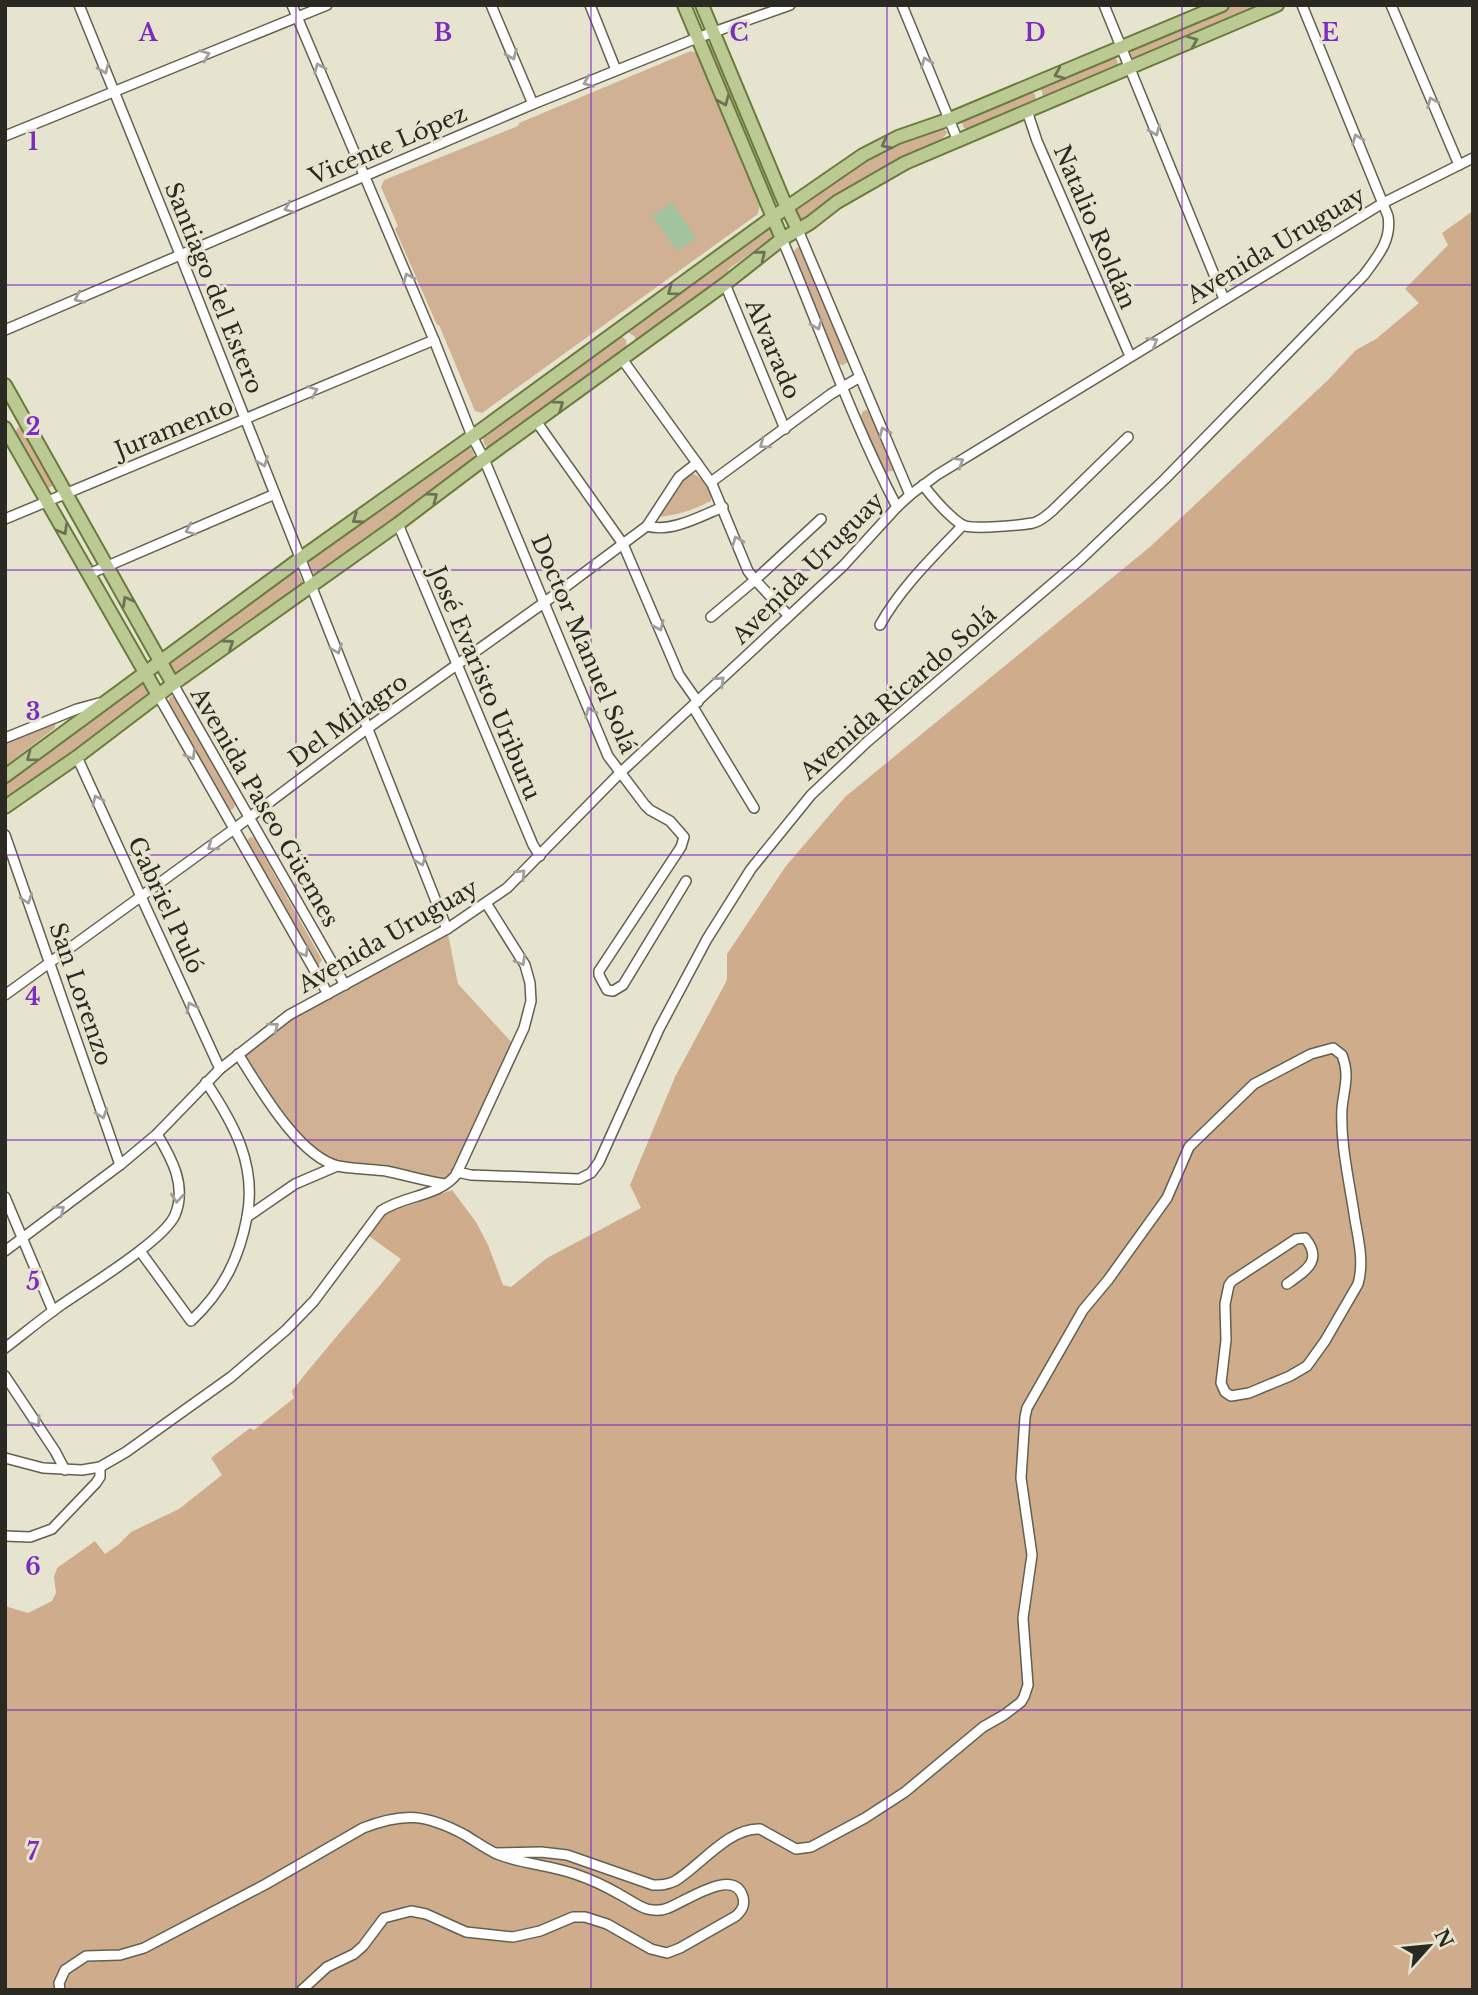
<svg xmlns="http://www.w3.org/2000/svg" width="1478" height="1995" viewBox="0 0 1478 1995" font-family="'Libre Baskerville',serif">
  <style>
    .green { fill: #d1b194 }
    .forest { fill: #cfac8b }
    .water { fill: #a3c29e }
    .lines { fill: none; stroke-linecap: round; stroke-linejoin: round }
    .minor-casing { stroke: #62604e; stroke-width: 12 }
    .major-casing { stroke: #6a7b3d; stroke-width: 16 }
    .minor { stroke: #fff; stroke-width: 9 }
    .major { stroke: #bbca93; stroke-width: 12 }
    .oneway { stroke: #6b7255 }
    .oneway2 { stroke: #9f9f9c }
    .grid { fill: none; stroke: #7b2cbf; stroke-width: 2; stroke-opacity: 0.55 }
    .labels { text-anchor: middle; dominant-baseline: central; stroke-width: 6; stroke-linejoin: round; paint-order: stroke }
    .street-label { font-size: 23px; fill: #2a2a22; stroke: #e6e4cf }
    .grid-label { font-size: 23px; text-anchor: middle; font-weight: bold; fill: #7b2cbf; stroke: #e6e4cf; stroke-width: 6; stroke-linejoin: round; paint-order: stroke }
  </style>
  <rect width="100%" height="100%" fill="#e6e4cf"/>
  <g class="green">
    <path d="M1229,5H1266L1139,59H1134L1130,55V50L1133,46Z"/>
    <path d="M712,42L778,198L772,201L706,45Z"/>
    <path d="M691,51L697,53L760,204L758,214L482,413L475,411L439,325H437L395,229L398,226L381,187L384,180L518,126L519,123Z"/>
    <path d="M1109,57H1114L1117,60L1118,65L1114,69L1043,100L1042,91L1037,87Z"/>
    <path d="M1028,91L1035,94L1036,101L971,132L963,127L962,120Z"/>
    <path d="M942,128L948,132L942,139L847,189L807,217L802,220L796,215V210L799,206C843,176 889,142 942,128Z"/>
    <path d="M772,227L775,233L773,237L729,269L727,277L634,345L635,337L627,331L767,228Z"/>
    <path d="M798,247L802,248L848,358V362L843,365L837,364L791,254Z"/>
    <path d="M616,337H623L626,340L627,349L494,446L487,447L484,444L483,437L487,431Z"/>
    <path d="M866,410L870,412L894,467L893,471L884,472L861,417L862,412Z"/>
    <path d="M18,427L22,429L52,482V486L49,488L44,486L15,433Z"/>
    <path d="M467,446C473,448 474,453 474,459L470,464L317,575C310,572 308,566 310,559Z"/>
    <path d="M692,473C703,478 712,488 711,501C693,510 678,515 658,517L682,479Z"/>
    <path d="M292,571L298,572L303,582L301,586L180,674L175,673L171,665V659Z"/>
    <path d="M140,683L144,685L148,691L147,697L8,798H5V782Z"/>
    <path d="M171,696L174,697L235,804L234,808L231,810L228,809L168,702Z"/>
    <path d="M52,724H55V728L5,766V744Z"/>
    <path d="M250,837L254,838L322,960L319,965L314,964L247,841Z"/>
    <path d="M447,929L458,984L515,1046L461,1164L448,1179L440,1181L337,1166L306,1146L238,1054L292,1013Z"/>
  </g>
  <path class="forest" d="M1473,211V1990H5V1606L28,1613L52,1601L56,1593L54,1577L57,1568L95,1541L105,1554L118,1545L131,1532L179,1509L222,1475L211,1458L250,1428L254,1430L294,1398L292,1391C327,1346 366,1304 401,1259L366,1234L384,1214L452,1190L476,1222L488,1245L503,1285L511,1287L547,1258L641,1208L630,1185L675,1077L727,980V954L786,866L845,797L1151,546L1328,380L1356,350L1376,339L1419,303L1405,289L1448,245L1442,233Z"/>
  <path class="water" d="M672,202L696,238L677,251L652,216Z"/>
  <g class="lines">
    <defs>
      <g id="minor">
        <path d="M79,5L180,254L447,929"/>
        <path d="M292,5L434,340L472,436L484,459L608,756L645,805L650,810L670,821L684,837L681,847L599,971V975L607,990L613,991L623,985L686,881"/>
        <path d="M491,5L533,104"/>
        <path d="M590,5L616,70"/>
        <path d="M902,5L958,141"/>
        <path d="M1104,5L1224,299"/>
        <path d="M1391,5L1459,165"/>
        <path d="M1029,111V117L1037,141L1130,356"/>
        <path d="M5,136L327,5"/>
        <path d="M798,230L910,495"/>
        <path d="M782,239C820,328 852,421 897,507"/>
        <path d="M725,284L785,429"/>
        <path d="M5,330L533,104L697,38L790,5"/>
        <path d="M622,359L712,484L748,571L755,580L789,616"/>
        <path d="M536,421L623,544L679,675L698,702"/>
        <path d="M711,482L831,394L860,377"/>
        <path d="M923,485C933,498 949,516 962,525C971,530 1022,525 1033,523C1041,521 1046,516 1052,511L1128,437"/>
        <path d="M5,519L434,340"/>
        <path d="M398,524L533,845L540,856"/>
        <path d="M647,526C671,533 701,516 723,507"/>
        <path d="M89,574L275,494"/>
        <path d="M711,617L755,580L821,519"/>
        <path d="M880,625C901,587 934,556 963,525"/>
        <path d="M173,684L345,985"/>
        <path d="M158,695L328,994"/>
        <path d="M693,707L754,808"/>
        <path d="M5,738L77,709L99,703"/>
        <path d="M77,757L220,1069"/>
        <path d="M5,835L120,1165"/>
        <path d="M5,995L234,829L368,728L545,602L647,526L679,477L697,463"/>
        <path d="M238,1054C259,1087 298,1156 338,1166C353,1169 371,1169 386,1171C406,1175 425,1181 445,1184"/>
        <path d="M206,1082C234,1124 257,1165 247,1217"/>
        <path d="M457,1172L471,1175L579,1179L591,1173L599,1162L659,1029L707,939L751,869L811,795L867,742L1080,560L1165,479L1364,275C1378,256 1392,240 1388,216L1302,5"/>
        <path d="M5,1197L53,1311"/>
        <path d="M5,1251L120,1165L157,1134L220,1069L289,1015L447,929L507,888L620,773L843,566L897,507L910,495L937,475L1383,203L1473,158"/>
        <path d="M140,1251L191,1321C223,1291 239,1259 247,1217L295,1184L337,1166"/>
        <path d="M5,1348C22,1335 39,1321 57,1308C82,1290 164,1241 175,1215C187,1186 172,1159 157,1134"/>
        <path d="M5,1376L55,1451L65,1470"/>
        <path d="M5,1458L43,1468L82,1470L100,1467L126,1452L231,1377L286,1330L314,1301L381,1211C404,1195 438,1197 456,1175L524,1028L531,1001L530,983L525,965L486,903"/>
        <path d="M5,1536L30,1537L52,1529L96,1483L100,1477V1467"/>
        <path d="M495,1853L541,1852L567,1855L653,1885C661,1885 667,1885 675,1881C699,1867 729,1827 760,1829L796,1849L811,1847L865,1818L905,1792L983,1727L1004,1715L1021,1702L1024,1697L1028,1685L1023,1618L1032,1555L1021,1478L1025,1417L1027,1408L1083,1310L1108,1280L1167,1198L1189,1147L1254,1084L1311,1054L1333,1048L1342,1055C1350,1076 1344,1088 1342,1108C1340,1145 1350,1184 1355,1220C1359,1242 1364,1263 1358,1284L1325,1341L1307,1366L1290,1376L1249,1393L1231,1396L1225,1392L1221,1383L1226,1340L1225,1304L1229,1285L1232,1281L1296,1239L1305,1238C1324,1261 1305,1271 1287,1284"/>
        <path d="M60,1990L59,1983L65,1970L86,1956L120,1955L144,1948L266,1884L363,1828C404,1812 426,1814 465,1835C475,1841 486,1849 497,1854C522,1864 550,1865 575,1874C590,1879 605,1886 619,1894C629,1899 637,1906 647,1909C655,1911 661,1911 668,1908C685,1902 734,1866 743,1897C745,1906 742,1910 736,1916L680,1948L667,1953L651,1949L607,1924L585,1917H573L540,1931L513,1937L466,1932L426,1914L411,1911L384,1918L363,1946L354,1954L327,1967L302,1990"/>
      </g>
      <g id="major">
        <path d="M684,5L782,239"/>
        <path d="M702,5L783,199L798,230"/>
        <path d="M5,385L173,684"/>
        <path d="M5,428L158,695"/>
        <path d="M5,776L301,558L484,428L773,217L863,155L898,137L950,119L1222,5"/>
        <path d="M5,807L77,757L173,684L398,524L484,459L725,284L782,239L810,223L837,202L905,163L1277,5"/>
      </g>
    </defs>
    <use href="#minor" class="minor-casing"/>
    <use href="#major" class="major-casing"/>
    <use href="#minor" class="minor"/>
    <use href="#major" class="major"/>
  </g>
  <defs><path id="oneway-chevron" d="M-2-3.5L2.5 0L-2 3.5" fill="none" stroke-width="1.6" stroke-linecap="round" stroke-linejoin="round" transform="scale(1.75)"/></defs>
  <g class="oneway">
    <use href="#oneway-chevron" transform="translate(1193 41) rotate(-23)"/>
    <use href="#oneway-chevron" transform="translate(1059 74) rotate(157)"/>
    <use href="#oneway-chevron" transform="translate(724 101) rotate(67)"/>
    <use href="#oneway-chevron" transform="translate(886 144) rotate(153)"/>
    <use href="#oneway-chevron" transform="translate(761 255) rotate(-39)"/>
    <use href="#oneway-chevron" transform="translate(672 291) rotate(144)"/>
    <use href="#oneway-chevron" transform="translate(559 405) rotate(-36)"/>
    <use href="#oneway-chevron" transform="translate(433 497) rotate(-37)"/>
    <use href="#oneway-chevron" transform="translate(357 519) rotate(145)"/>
    <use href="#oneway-chevron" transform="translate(63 530) rotate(60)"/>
    <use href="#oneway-chevron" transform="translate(127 601) rotate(-119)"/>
    <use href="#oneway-chevron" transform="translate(229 644) rotate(-35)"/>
    <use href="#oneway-chevron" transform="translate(31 757) rotate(143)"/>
  </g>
  <g class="oneway2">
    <use href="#oneway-chevron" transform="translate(205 55) rotate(-22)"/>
    <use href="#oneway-chevron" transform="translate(512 55) rotate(67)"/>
    <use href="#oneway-chevron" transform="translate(926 62) rotate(-112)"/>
    <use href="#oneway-chevron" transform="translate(319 68) rotate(-113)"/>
    <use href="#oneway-chevron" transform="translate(104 69) rotate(68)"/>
    <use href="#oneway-chevron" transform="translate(588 82) rotate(158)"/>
    <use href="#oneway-chevron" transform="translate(1432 102) rotate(-113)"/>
    <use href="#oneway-chevron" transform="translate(1155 131) rotate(68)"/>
    <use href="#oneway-chevron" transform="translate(1357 139) rotate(-112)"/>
    <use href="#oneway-chevron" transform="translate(289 208) rotate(157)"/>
    <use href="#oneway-chevron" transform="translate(408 278) rotate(-113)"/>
    <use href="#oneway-chevron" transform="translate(79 298) rotate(156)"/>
    <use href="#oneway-chevron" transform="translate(817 325) rotate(68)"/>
    <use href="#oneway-chevron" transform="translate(1153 342) rotate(-31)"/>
    <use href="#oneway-chevron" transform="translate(313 391) rotate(-23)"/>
    <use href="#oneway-chevron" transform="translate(884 432) rotate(-113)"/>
    <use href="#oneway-chevron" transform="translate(764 444) rotate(144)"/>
    <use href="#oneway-chevron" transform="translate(263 462) rotate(68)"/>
    <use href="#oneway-chevron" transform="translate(959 462) rotate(-32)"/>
    <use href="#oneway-chevron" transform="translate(190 530) rotate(157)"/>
    <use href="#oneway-chevron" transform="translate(737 541) rotate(-111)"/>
    <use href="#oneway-chevron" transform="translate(593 567) rotate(143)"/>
    <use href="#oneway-chevron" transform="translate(659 626) rotate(67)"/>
    <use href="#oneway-chevron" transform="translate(337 649) rotate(69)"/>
    <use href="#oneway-chevron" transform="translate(720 681) rotate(-43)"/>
    <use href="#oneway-chevron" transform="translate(590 712) rotate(-113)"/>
    <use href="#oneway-chevron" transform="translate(191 755) rotate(60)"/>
    <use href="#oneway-chevron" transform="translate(97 800) rotate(-115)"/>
    <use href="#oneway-chevron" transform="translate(212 846) rotate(144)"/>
    <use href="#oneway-chevron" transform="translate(421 861) rotate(69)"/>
    <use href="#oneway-chevron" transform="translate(521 874) rotate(-45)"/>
    <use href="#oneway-chevron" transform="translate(27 899) rotate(71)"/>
    <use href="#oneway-chevron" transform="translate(304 952) rotate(60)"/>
    <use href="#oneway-chevron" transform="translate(521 961) rotate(61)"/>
    <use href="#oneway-chevron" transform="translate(191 1007) rotate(-115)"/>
    <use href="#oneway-chevron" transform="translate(274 1027) rotate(-37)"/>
    <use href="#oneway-chevron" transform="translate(102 1114) rotate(71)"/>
    <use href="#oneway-chevron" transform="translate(177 1198) rotate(95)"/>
    <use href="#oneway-chevron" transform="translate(60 1210) rotate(-37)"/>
    <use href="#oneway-chevron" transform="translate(36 1422) rotate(56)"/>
  </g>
  <path class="grid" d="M296,5V1990M591,5V1990M887,5V1990M1182,5V1990M5,285H1473M5,570H1473M5,855H1473M5,1140H1473M5,1425H1473M5,1710H1473"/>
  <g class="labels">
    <g class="street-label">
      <text transform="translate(388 145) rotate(-23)">Vicente López</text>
      <text transform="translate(1095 227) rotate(67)">Natalio Roldán</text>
      <text transform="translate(1276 245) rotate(-31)">Avenida Uruguay</text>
      <text transform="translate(214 288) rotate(68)">Santiago del Estero</text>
      <text transform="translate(773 349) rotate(67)">Alvarado</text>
      <text transform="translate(174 428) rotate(-22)">Juramento</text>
      <text transform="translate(808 568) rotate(-45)">Avenida Uruguay</text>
      <text transform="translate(584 644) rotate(67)">Doctor Manuel Solá</text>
      <text transform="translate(485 683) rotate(67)">José Evaristo Uriburu</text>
      <text transform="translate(898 693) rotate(-41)">Avenida Ricardo Solá</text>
      <text transform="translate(348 720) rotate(-36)">Del Milagro</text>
      <text transform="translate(265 807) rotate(60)">Avenida Paseo Güemes</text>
      <text transform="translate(166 905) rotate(65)">Gabriel Puló</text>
      <text transform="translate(388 936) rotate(-30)">Avenida Uruguay</text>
      <text transform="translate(81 994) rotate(71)">San Lorenzo</text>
    </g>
  </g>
  <g class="grid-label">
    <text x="148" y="41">A</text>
    <text x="443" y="41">B</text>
    <text x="739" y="41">C</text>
    <text x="1035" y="41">D</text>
    <text x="1330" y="41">E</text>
    <text x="33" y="150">1</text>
    <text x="33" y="435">2</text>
    <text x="33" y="720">3</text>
    <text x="33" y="1005">4</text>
    <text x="33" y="1290">5</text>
    <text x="33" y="1575">6</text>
    <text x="33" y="1860">7</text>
  </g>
  <rect width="1478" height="1995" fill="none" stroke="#2a2a22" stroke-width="14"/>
  <g transform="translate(1429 1946) rotate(63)" stroke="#e6e4cf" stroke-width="5" paint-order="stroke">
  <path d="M0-5L12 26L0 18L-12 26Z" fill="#2a2a22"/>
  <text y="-10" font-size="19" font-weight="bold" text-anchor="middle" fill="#2a2a22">N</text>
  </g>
</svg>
